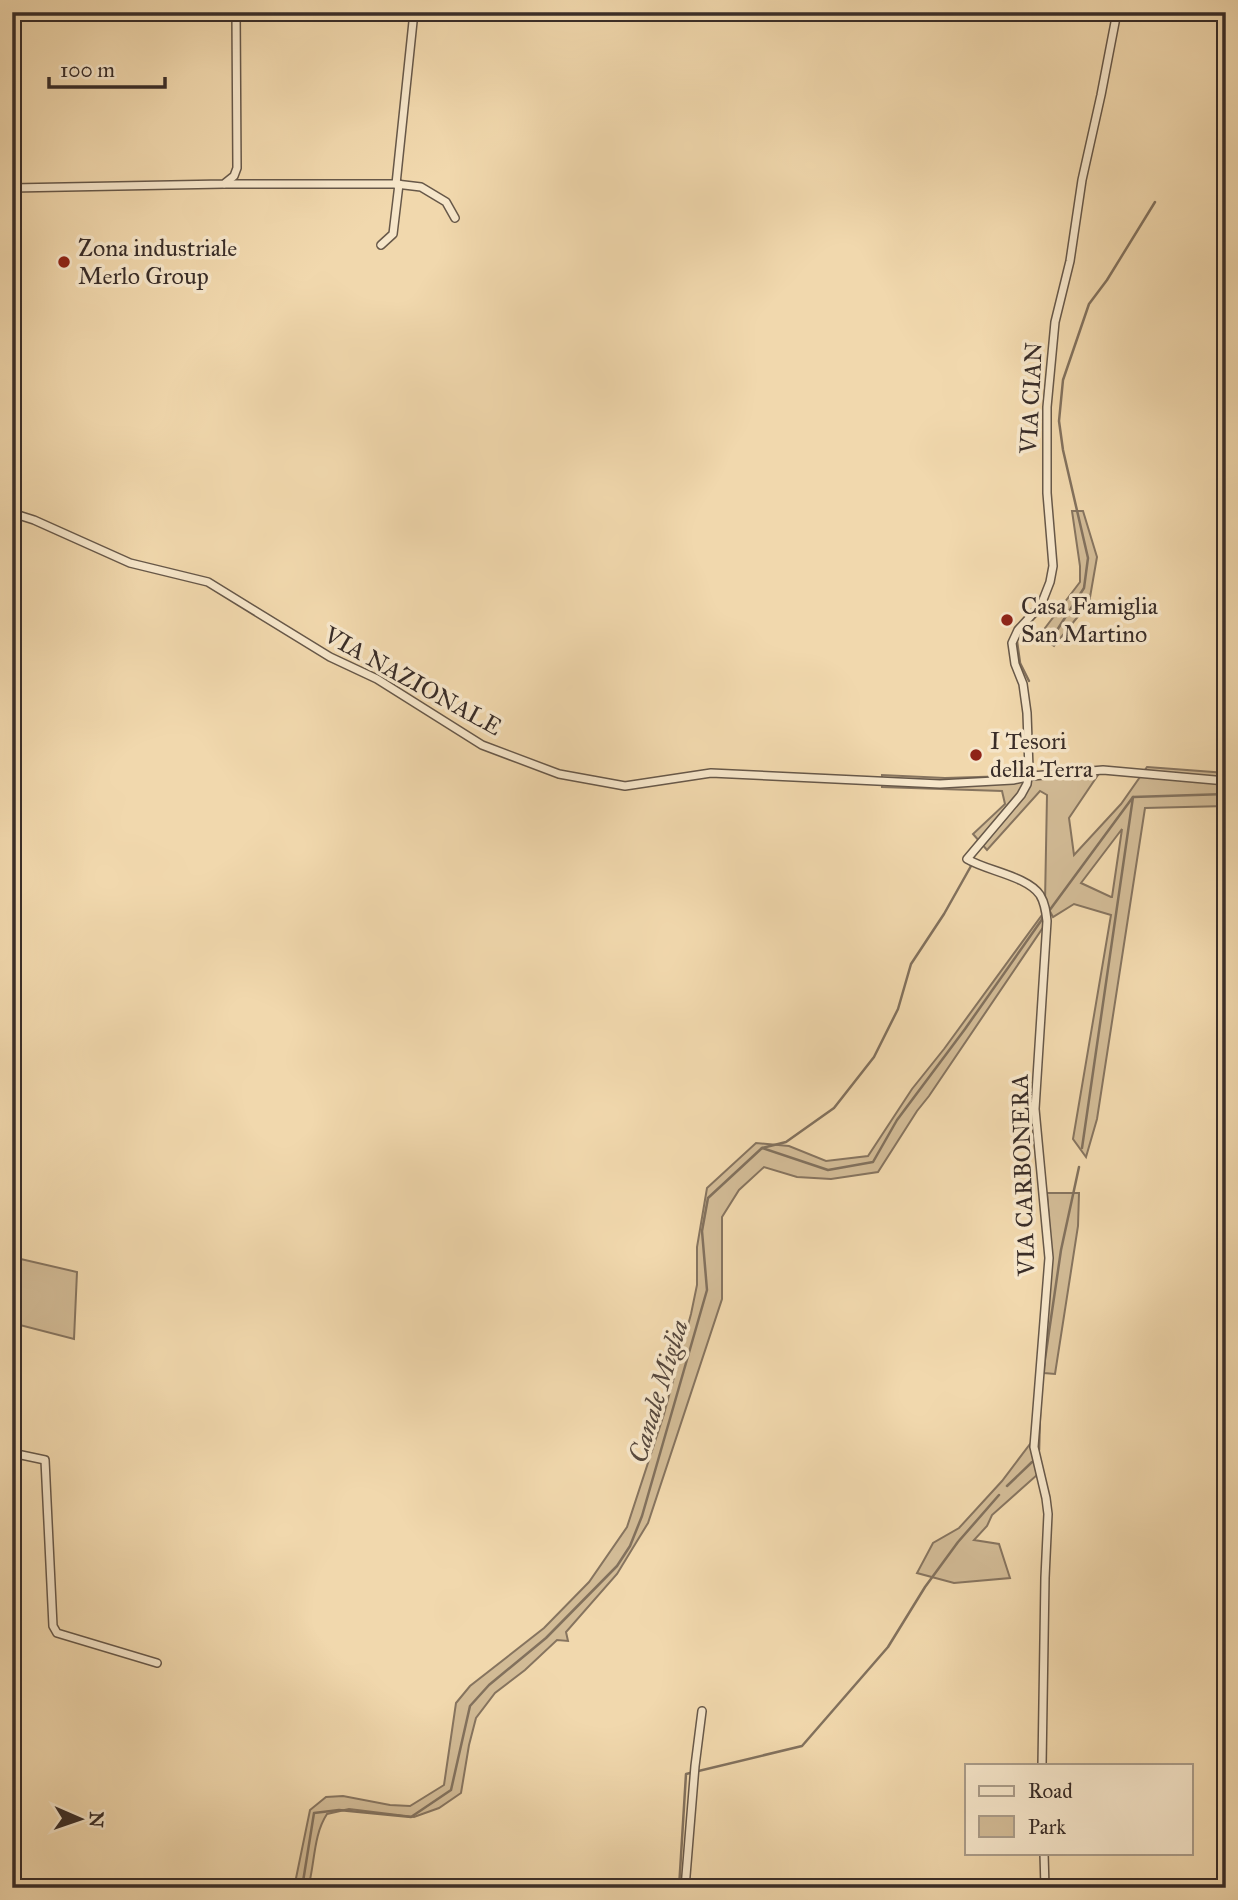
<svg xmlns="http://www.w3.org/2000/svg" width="1238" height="1900" viewBox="0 0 1238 1900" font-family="'IM FELL Great Primer',serif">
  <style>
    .green { fill: #d2bb96; stroke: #86745f; stroke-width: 2; fill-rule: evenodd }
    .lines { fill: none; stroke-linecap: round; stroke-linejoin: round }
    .stream { stroke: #82715d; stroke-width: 2.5 }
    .minor-casing { stroke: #675849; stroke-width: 10 }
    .minor { stroke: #f6e6ca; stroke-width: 7 }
    .poi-dot { fill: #8f2418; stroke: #f6e6ca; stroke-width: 2.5 }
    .labels { text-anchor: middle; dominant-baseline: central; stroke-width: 7; stroke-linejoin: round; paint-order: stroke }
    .poi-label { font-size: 24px; fill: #392d28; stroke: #f6e6ca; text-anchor: start }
    .street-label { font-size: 24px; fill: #392d28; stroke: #f6e6ca }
    .water-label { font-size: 26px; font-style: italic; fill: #57493e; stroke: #f6e6ca }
  </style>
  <rect width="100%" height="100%" fill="#f1d8ad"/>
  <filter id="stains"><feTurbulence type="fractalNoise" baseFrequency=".00286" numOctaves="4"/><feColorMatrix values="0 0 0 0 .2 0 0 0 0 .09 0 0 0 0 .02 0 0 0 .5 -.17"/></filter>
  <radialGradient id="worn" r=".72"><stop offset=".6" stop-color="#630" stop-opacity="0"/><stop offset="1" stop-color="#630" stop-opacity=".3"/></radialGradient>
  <g class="green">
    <path d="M1072,511H1083L1097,557L1089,603L1054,646L1039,636L1080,582V566Z"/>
    <path d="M1147,767L1226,773V806L1145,808L1097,1119L1086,1157L1073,1139L1111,915L1074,904L1053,917L1045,902L1047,795L1040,791L987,850L973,834L1005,804L1002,791L882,787V775L945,778L1011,776L1021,773L1024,769L1069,778L1098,775L1069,818L1074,855L1121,804ZM1122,829L1112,897H1111L1081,883Z"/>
    <path d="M1042,915L1044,926L929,1096L917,1111L878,1172L831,1179L797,1177L764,1167L739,1190L722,1217V1299L648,1523L617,1574L566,1632L568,1641L557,1640L525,1670L495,1693L476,1718L469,1745L461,1793L439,1808L414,1817L349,1809L327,1814C313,1835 315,1864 308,1888H294L310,1810L326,1797L343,1796L390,1805L410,1806L444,1785L456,1703L470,1686L544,1628L589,1582L627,1527L664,1414L691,1314L697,1285V1247L707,1188L756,1143L789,1146L826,1161L868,1156L912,1089L944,1049Z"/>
    <path d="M1047,1193H1079L1078,1226L1055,1374L1044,1373L1051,1250Z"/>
    <path d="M12,1257L77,1272L74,1339L12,1323Z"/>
    <path d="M1030,1444L1037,1475L992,1515L987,1526L974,1540L999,1544L1010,1578L954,1583L917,1573L933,1543L959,1528L1002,1481Z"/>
  </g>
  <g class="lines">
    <g class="stream">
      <path d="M1021,634L1052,638L1084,588L1088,558L1063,450L1059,421L1063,380L1089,304L1107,280L1155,202"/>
      <path d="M1017,642L1020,663L1029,681"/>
      <path d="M1049,911L1133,797L1226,794"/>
      <path d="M762,1148L786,1142L834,1108L874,1057L898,1009L911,964L944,914L971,866"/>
      <path d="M1082,1148L1133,797"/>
      <path d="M1044,1366L1061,1250L1079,1167"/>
      <path d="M1039,1450L1040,1412"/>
      <path d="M1007,1486L1032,1462"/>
      <path d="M302,1888L314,1813L339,1810L411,1817L451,1790L470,1706L489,1685L546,1638L617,1566L630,1546L642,1516L707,1290L702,1231L708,1198L762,1148L828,1170L873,1162L897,1120L965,1029L1043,918"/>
      <path d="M679,1888L686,1774L802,1746L888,1647L925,1587L958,1542L999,1495"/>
    </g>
    <defs>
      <g id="minor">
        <path d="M225,184H396L421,187L446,202L455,218"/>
        <path d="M396,184L414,12"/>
        <path d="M12,188L224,184L234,176L237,168L236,12"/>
        <path d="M381,245L393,234L399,184"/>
        <path d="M12,513L34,520L130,563L208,582L330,657L377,679L482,745L559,774L625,786L711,773L940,784L1013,780L1032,776L1103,770L1226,781"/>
        <path d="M12,1453L45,1460L53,1626L57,1633L157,1663"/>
        <path d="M1042,1765L1045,1578L1048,1514L1046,1498L1034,1447L1049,1258L1035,1109L1047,921C1046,912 1045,903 1040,895C1027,876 987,871 967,859L1021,795L1027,784L1029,769L1027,713L1023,684L1015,664L1012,643L1018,630L1041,605L1050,582L1053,566L1047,493V407L1055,322L1070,261L1082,180L1101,95L1117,12"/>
        <path d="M1044,1853L1045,1888"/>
        <path d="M685,1888L695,1766L702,1711"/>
      </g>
    </defs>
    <use href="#minor" class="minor-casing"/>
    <use href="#minor" class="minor"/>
  </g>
  <g class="poi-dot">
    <circle cx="64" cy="262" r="7"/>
    <circle cx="1007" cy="620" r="7"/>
    <circle cx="976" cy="755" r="7"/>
  </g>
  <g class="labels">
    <g class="poi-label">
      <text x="78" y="248">Zona industriale<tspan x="78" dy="28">Merlo Group</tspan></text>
      <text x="1021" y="606">Casa Famiglia<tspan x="1021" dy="28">San Martino</tspan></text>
      <text x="990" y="741">I Tesori<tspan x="990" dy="28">della Terra</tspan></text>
    </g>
    <g class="street-label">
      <text transform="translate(1031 398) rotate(-87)">VIA CIAN</text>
      <text transform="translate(413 681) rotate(29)">VIA NAZIONALE</text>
      <text transform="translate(1023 1175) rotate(-92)">VIA CARBONERA</text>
    </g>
    <g class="water-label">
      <text transform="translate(658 1391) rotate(-73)">Canale Miglia</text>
    </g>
  </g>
  <rect width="1238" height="1900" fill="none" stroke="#f1d8ad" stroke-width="42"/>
  <rect x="14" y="14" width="1210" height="1872" fill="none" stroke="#392d28" stroke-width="3.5"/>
  <rect x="21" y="21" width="1196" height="1858" fill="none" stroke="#392d28" stroke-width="2"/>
  <rect x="965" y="1764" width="228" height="91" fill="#f6e6ca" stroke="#aa9c89" stroke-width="2"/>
  <rect x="979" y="1786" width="35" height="10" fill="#f6e6ca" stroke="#aa9c89" stroke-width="2"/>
  <text x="1028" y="1798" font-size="21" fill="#392d28">Road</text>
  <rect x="979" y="1816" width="35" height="21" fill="#d2bb96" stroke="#aa9c89" stroke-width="2"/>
  <text x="1028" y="1834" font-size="21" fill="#392d28">Park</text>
  <g transform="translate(80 1819) rotate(92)" stroke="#f6e6ca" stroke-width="5" paint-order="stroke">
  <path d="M0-5L12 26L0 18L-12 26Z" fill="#392d28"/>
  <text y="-10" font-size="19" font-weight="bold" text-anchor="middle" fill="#392d28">N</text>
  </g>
  <path d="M49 77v10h116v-10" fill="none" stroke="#392d28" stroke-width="3.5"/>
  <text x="60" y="77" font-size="21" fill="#392d28" stroke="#f6e6ca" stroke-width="5" paint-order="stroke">100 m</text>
  <rect width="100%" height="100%" filter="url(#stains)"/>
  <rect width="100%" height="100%" fill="url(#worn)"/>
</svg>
